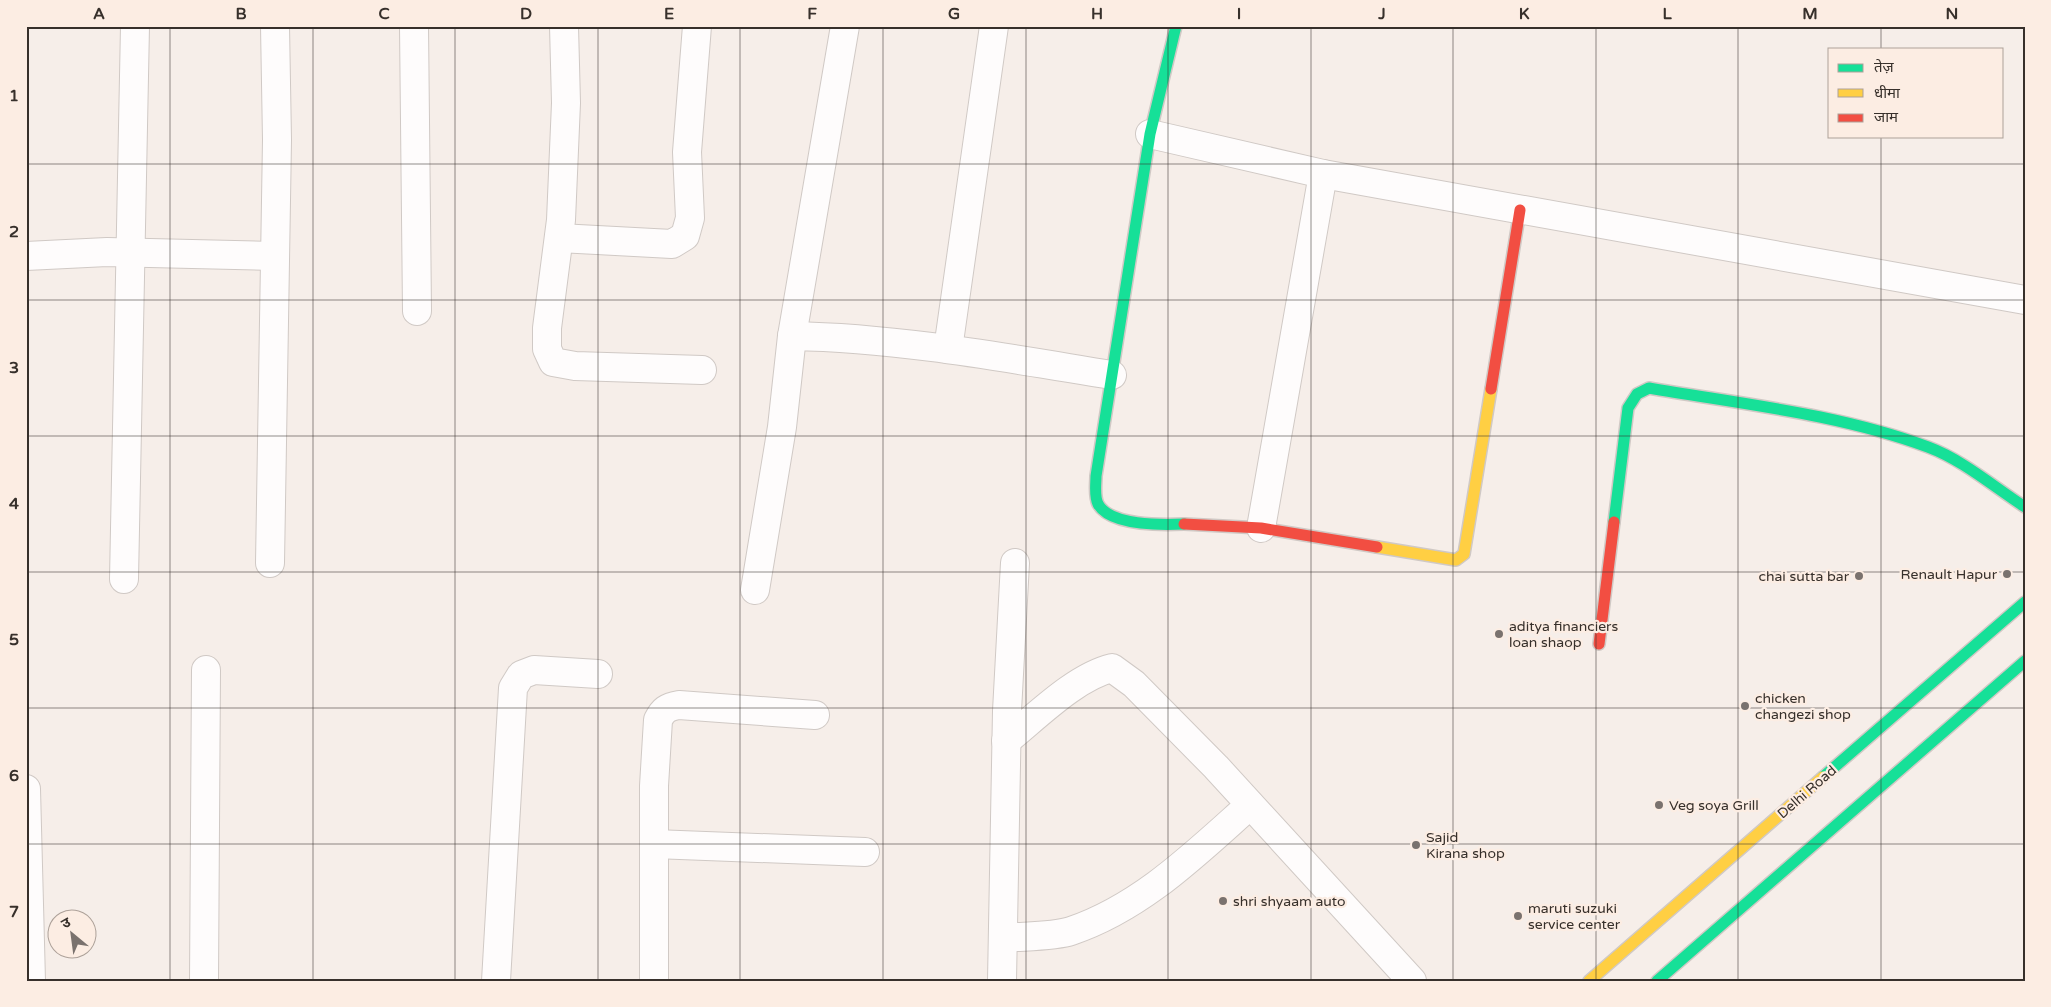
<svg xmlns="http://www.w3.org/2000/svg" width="2051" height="1007" viewBox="0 0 2051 1007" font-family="'Varela Round','Noto Sans Devanagari',sans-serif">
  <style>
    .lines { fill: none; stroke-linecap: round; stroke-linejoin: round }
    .street-casing { stroke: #d0c9c5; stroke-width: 30 }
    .fast-casing { stroke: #d0c9c5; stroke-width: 14 }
    .slow-casing { stroke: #d0c9c5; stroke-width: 14 }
    .jam-casing { stroke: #d0c9c5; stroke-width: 14 }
    .street { stroke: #fefcfc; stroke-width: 28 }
    .fast { stroke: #16e098; stroke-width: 11 }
    .slow { stroke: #ffcf43; stroke-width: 11 }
    .jam { stroke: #f24e42; stroke-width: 11 }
    .grid { fill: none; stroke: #37302b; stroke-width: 1; stroke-opacity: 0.55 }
    .poi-dot { fill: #7a726e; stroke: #fcede3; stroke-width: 2 }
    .labels { text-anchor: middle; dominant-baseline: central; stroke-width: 4.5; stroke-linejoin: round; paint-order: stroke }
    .poi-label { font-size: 14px; fill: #37302b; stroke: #fcede3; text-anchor: start }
    .street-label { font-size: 14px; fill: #37302b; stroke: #fcede3 }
    .neatline { fill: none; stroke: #37302b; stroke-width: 2 }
    .grid-label { font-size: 16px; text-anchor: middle; font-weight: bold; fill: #37302b }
  </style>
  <rect width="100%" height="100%" fill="#f6eee9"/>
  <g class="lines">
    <defs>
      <g id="street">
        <path d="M414,26L417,311"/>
        <path d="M564,26L566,103L561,220L547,328V349L553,362L575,366L702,370"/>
        <path d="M1150,134L1323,174L2025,300"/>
        <path d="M559,238L672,244L685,236L690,218L687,152L697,26"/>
        <path d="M26,256L107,252L274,256"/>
        <path d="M792,336L845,26"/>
        <path d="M948,349L994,26"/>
        <path d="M1261,528L1323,174"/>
        <path d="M270,563L277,140L275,26"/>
        <path d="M124,579L135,26"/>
        <path d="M755,590L782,427L792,336C899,338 1006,358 1112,375"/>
        <path d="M1006,741C1036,717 1075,677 1112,668L1134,684L1216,767L1412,981"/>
        <path d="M26,789L31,981"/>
        <path d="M654,844L865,852"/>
        <path d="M1003,938C1023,936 1053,937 1071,931C1142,907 1196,853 1250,805"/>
        <path d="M204,981L206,670"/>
        <path d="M496,981L513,688L521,675L534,670L598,674"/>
        <path d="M654,981V786L658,720C663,710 667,707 679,705L815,715"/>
        <path d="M1002,981L1007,711L1015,563"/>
      </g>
      <g id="fast">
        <path d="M1176,26L1150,134L1096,476C1096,484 1094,496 1098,504C1110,526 1162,525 1184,524"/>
        <path d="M1614,522L1628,408L1637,394L1649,388C1742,404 1839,414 1928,447C1963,460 1994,487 2025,507"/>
        <path d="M1823,777L2025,602"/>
        <path d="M1657,981L2025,661"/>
      </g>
      <g id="slow">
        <path d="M1377,547L1456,560L1464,554L1491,389"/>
        <path d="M1589,981L1823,777"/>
      </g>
      <g id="jam">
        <path d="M1491,389L1520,210"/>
        <path d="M1184,524L1261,528L1377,547"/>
        <path d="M1599,644L1614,522"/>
      </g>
    </defs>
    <use href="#street" class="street-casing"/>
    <use href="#fast" class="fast-casing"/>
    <use href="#slow" class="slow-casing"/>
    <use href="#jam" class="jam-casing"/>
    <use href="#street" class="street"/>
    <use href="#fast" class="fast"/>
    <use href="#slow" class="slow"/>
    <use href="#jam" class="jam"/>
  </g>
  <path class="grid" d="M170,26V981M313,26V981M455,26V981M598,26V981M740,26V981M883,26V981M1026,26V981M1168,26V981M1311,26V981M1453,26V981M1596,26V981M1738,26V981M1881,26V49M1881,136V981M26,164H2025M26,300H2025M26,436H2025M26,572H2025M26,708H2025M26,844H2025"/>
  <g class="poi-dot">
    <circle cx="2007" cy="574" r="5"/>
    <circle cx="1859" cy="576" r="5"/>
    <circle cx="1499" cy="634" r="5"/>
    <circle cx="1745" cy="706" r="5"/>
    <circle cx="1659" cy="805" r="5"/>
    <circle cx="1416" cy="845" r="5"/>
    <circle cx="1223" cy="901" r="5"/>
    <circle cx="1518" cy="916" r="5"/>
  </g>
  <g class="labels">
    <g class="poi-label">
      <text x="1997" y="574" text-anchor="end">Renault Hapur</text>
      <text x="1849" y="576" text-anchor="end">chai sutta bar</text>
      <text x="1509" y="626">aditya financiers<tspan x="1509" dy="16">loan shaop</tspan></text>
      <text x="1755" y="698">chicken<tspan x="1755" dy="16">changezi shop</tspan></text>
      <text x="1669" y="805">Veg soya Grill</text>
      <text x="1426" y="837">Sajid<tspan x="1426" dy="16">Kirana shop</tspan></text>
      <text x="1233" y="901">shri shyaam auto</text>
      <text x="1528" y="908">maruti suzuki<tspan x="1528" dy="16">service center</tspan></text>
    </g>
    <g class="street-label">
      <text transform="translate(1807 792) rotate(-41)">Delhi Road</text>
    </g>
  </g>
  <rect width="2051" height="1007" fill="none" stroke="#fcede3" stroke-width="55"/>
  <rect x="1828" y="48" width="175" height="90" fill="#fcede3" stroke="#ada199"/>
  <rect x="1838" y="64" width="25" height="8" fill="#16e098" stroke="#ada199"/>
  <text x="1874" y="72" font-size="15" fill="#37302b">तेज़</text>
  <rect x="1838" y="89" width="25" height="8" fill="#ffcf43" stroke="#ada199"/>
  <text x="1874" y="98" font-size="15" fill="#37302b">धीमा</text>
  <rect x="1838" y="114" width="25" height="8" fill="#f24e42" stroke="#ada199"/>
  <text x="1874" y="122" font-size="15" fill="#37302b">जाम</text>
  <g transform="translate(72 934) rotate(331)"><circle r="24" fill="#fcede3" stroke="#ada199"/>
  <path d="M0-4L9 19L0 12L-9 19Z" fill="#7a726e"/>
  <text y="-8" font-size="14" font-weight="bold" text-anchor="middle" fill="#37302b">उ</text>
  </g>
  <rect x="28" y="28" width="1996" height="952" class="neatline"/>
  <g class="grid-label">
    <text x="99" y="19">A</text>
    <text x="241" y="19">B</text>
    <text x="384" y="19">C</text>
    <text x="526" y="19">D</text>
    <text x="669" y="19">E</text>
    <text x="812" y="19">F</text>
    <text x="954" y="19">G</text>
    <text x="1097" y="19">H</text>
    <text x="1239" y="19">I</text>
    <text x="1382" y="19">J</text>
    <text x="1524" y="19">K</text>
    <text x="1667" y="19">L</text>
    <text x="1810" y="19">M</text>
    <text x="1952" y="19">N</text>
    <text x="14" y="101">1</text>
    <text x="14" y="237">2</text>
    <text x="14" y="373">3</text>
    <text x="14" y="509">4</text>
    <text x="14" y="645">5</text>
    <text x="14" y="781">6</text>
    <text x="14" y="917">7</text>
  </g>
</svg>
